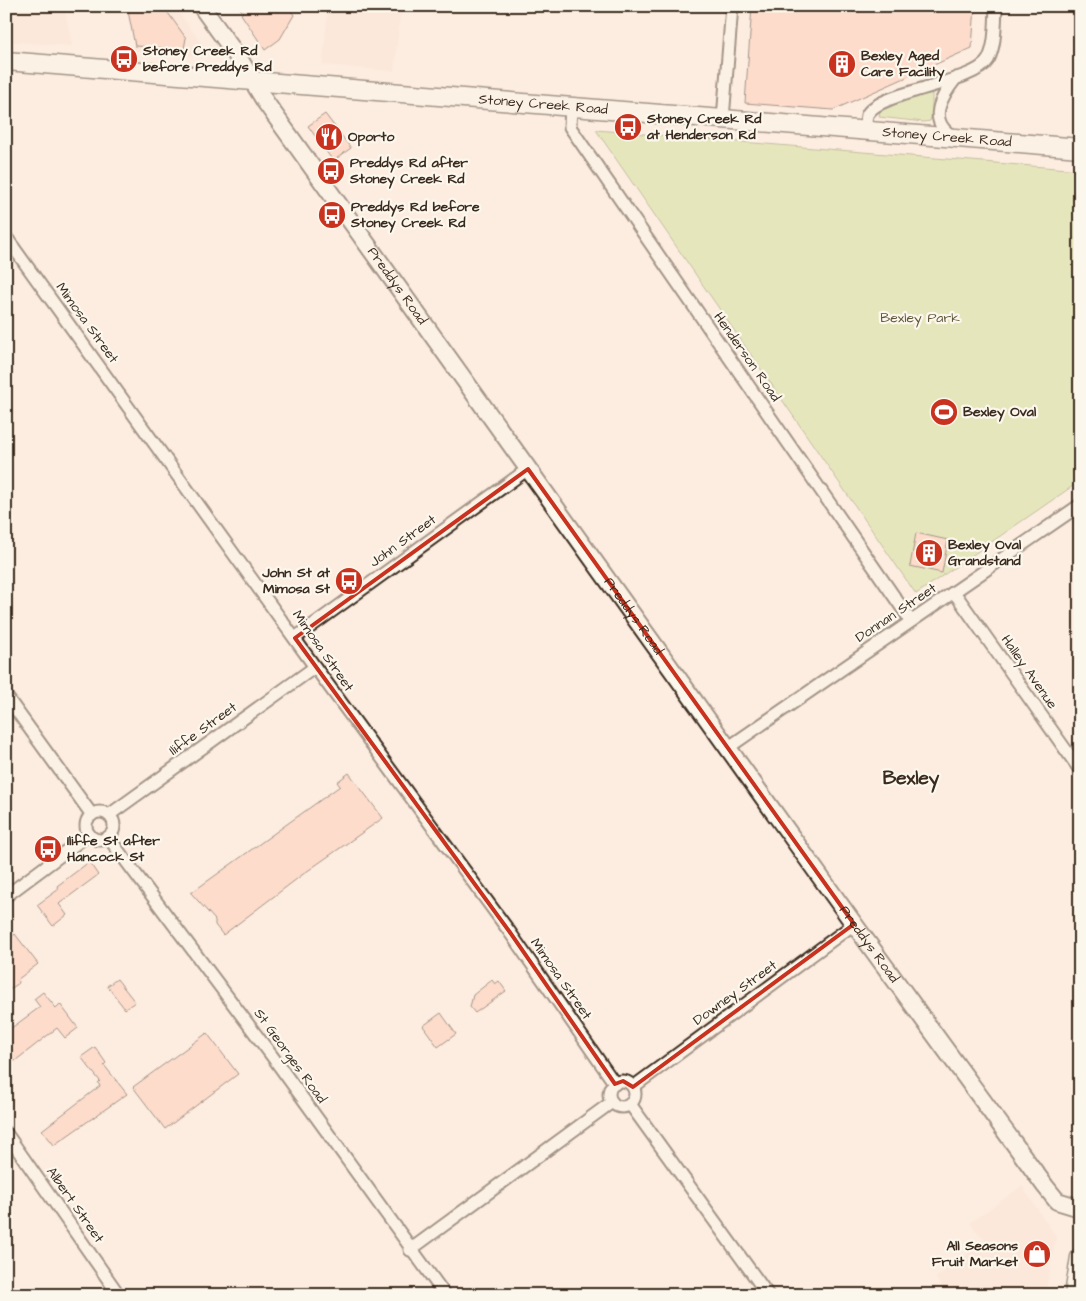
<svg xmlns="http://www.w3.org/2000/svg" width="1086" height="1301" viewBox="0 0 1086 1301" font-family="'Architects Daughter',sans-serif">
  <style>
    .built { fill: #fde2d2 }
    .green { fill: #ccde92; stroke: #848458 }
    .building { fill: #fec7b1; stroke: #3b2a1e }
    .lines { fill: none; stroke-linecap: round; stroke-linejoin: round }
    .minor-casing { stroke: #3b2a1e; stroke-width: 15 }
    .secondary-casing { stroke: #3b2a1e; stroke-width: 20 }
    .primary-casing { stroke: #3b2a1e; stroke-width: 21 }
    .minor { stroke: #fbf7ec; stroke-width: 11 }
    .secondary { stroke: #fbf7ec; stroke-width: 16 }
    .primary { stroke: #fbf7ec; stroke-width: 18 }
    .marked { fill: none; stroke: #c8321e; stroke-width: 4; stroke-linejoin: round }
    .labels { text-anchor: middle; dominant-baseline: central; stroke-width: 4.5; stroke-linejoin: round; paint-order: stroke }
    .poi-label { font-size: 14px; font-weight: bold; fill: #3b2a1e; stroke: #fbf7ec; text-anchor: start }
    .street-label { font-size: 14px; fill: #3b2a1e; stroke: #fbf7ec }
    .park-label { font-size: 14px; fill: #5f573b; stroke: #fbf7ec }
    .district-label { font-size: 19px; font-weight: bold; fill: #3b2a1e; stroke: #fbf7ec }
  </style>
  <rect width="100%" height="100%" fill="#fcede0"/>
  <filter id="ink" filterUnits="userSpaceOnUse"><feTurbulence type="fractalNoise" baseFrequency=".02" numOctaves="2"/><feDisplacementMap in="SourceGraphic" scale="10" xChannelSelector="R" yChannelSelector="G"/><feConvolveMatrix kernelMatrix="1 2 1 2 8 2 1 2 1" color-interpolation-filters="sRGB"/></filter>
  <g filter="url(#ink)">
    <g class="built">
      <path d="M6,6H64L72,46L6,41Z"/>
      <path d="M127,6H174L206,50L202,57L135,51Z"/>
      <path d="M328,6H401L394,71L323,65Z"/>
      <path d="M1022,1186L1056,1237L1045,1295H947L936,1278L985,1240L970,1223Z"/>
    </g>
    <g class="green">
      <path d="M926,92L932,94V114L930,121L924,122L879,117L880,111Z"/>
      <path d="M596,130L1080,170V481L916,594Z"/>
    </g>
    <g class="building">
      <path d="M127,6H163L186,38L184,49L135,46Z"/>
      <path d="M238,6H272L277,12L288,6L294,15L280,39L265,50L241,14L243,12Z"/>
      <path d="M752,6H975L972,48L833,110L745,103Z"/>
      <path d="M325,114L351,148L333,161L308,126Z"/>
      <path d="M916,533L948,540L942,573L910,566Z"/>
      <path d="M349,773L383,818L306,872L223,935L215,925V920L191,893L340,786L337,782Z"/>
      <path d="M89,862L98,875L59,904L67,915L53,926L37,905L59,889L57,886Z"/>
      <path d="M15,934L38,964L17,980L19,983L6,992V941Z"/>
      <path d="M117,979L135,1002L125,1009L107,986Z"/>
      <path d="M492,980L495,984L499,981L506,991L475,1013L470,1007L473,995Z"/>
      <path d="M43,992L56,1008L60,1004L78,1028L65,1038L57,1028L6,1068V1032L40,1007L34,999Z"/>
      <path d="M441,1013L456,1034L438,1047L423,1026Z"/>
      <path d="M207,1033L238,1074L165,1129L133,1087Z"/>
      <path d="M95,1047L106,1063L104,1065L127,1094L54,1145L42,1130L100,1086L98,1083L100,1081L81,1057Z"/>
    </g>
    <g class="lines">
      <defs>
        <g id="minor">
          <path d="M571,106L570,127L911,621"/>
          <path d="M723,119L732,6"/>
          <path d="M866,131C866,126 866,119 867,115C878,91 974,84 988,60C996,45 995,23 996,6"/>
          <path d="M954,137C926,121 941,97 956,78"/>
          <path d="M6,237L315,667L509,931L615,1084"/>
          <path d="M954,592L1080,770"/>
          <path d="M295,638L528,469"/>
          <path d="M6,696L92,815"/>
          <path d="M729,747L1080,505"/>
          <circle cx="100" cy="826" r="14"/>
          <path d="M109,815L315,667"/>
          <path d="M108,837L272,1056L445,1295"/>
          <path d="M6,896L89,834"/>
          <circle cx="622" cy="1094" r="13"/>
          <path d="M633,1087L854,924"/>
          <path d="M630,1104L768,1295"/>
          <path d="M6,1133L119,1295"/>
          <path d="M410,1250L612,1102"/>
        </g>
        <g id="secondary">
          <path id="s1" d="M201,6L240,60L266,103L854,924L1045,1186L1057,1201L1080,1208"/>
        </g>
        <g id="primary">
          <path id="s2" d="M6,61L1080,148"/>
          <path d="M1074,1295L1080,1257"/>
        </g>
      </defs>
      <use href="#minor" class="minor-casing"/>
      <use href="#secondary" class="secondary-casing"/>
      <use href="#primary" class="primary-casing"/>
      <use href="#minor" class="minor"/>
      <use href="#secondary" class="secondary"/>
      <use href="#primary" class="primary"/>
    </g>
  </g>
  <path d="M0 0H1086V1301H0ZM528,469L854,924L633,1087L623,1081L615,1084L509,931L295,638Z" fill="#fcede0" fill-opacity=".55" fill-rule="evenodd"/>
  <path class="marked" d="M528,469L854,924L633,1087L623,1081L615,1084L509,931L295,638Z"/>
  <defs>
    <symbol id="bus-disc" viewBox="-11 -11 22 22"><circle r="9.5" fill="#c8321e" stroke="#fbf7ec"/><path d="M-5-6H5V4H4V6H2V4H-2V6H-4V4H-5ZM-3.5-4V0h7V-4ZM-3.5 1.2v1.5H-2V1.2ZM2 1.2v1.5H3.5V1.2Z" fill="#fff"/></symbol>
    <symbol id="building-disc" viewBox="-11 -11 22 22"><circle r="9.5" fill="#c8321e" stroke="#fbf7ec"/><path d="M-4-6H4V6H1V3H-1V6H-4ZM-2.5-4.3h1.7v1.8h-1.7ZM.8-4.3h1.7v1.8H.8ZM-2.5-1h1.7V.8h-1.7ZM.8-1h1.7V.8H.8Z" fill="#fff"/></symbol>
    <symbol id="restaurant-disc" viewBox="-11 -11 22 22"><circle r="9.5" fill="#c8321e" stroke="#fbf7ec"/><path d="M-5-6h1v4h1v-4h1v4h1v-4h1v5L-1.5 .5V6h-2V.5L-5-1ZM5-6V6H3V1.5H1.5Q1.5-4 5-6Z" fill="#fff"/></symbol>
    <symbol id="stadium-disc" viewBox="-11 -11 22 22"><circle r="9.5" fill="#c8321e" stroke="#fbf7ec"/><path d="M0-5a6.5 5 0 1 0 0 10a6.5 5 0 1 0 0-10ZM-3.5-1.8h7v3.6h-7Z" fill="#fff"/></symbol>
    <symbol id="shop-disc" viewBox="-11 -11 22 22"><circle r="9.5" fill="#c8321e" stroke="#fbf7ec"/><path d="M-5-2.5h2.3a2.7 3.5 0 0 1 5.4 0H5L5.5 6h-11ZM-1.5-2.5h3a1.5 2.3 0 0 0-3 0Z" fill="#fff"/></symbol>
  </defs>
  <g fill-rule="evenodd">
    <use href="#bus-disc" x="108" y="43" width="32" height="32"/>
    <use href="#building-disc" x="826" y="48" width="32" height="32"/>
    <use href="#bus-disc" x="612" y="111" width="32" height="32"/>
    <use href="#restaurant-disc" x="313" y="121" width="32" height="32"/>
    <use href="#bus-disc" x="315" y="155" width="32" height="32"/>
    <use href="#bus-disc" x="316" y="199" width="32" height="32"/>
    <use href="#stadium-disc" x="928" y="396" width="32" height="32"/>
    <use href="#building-disc" x="913" y="537" width="32" height="32"/>
    <use href="#bus-disc" x="333" y="565" width="32" height="32"/>
    <use href="#bus-disc" x="32" y="833" width="32" height="32"/>
    <use href="#shop-disc" x="1021" y="1238" width="32" height="32"/>
  </g>
  <g class="labels">
    <g class="poi-label">
      <text x="143" y="51">Stoney Creek Rd<tspan x="143" dy="16">before Preddys Rd</tspan></text>
      <text x="861" y="56">Bexley Aged<tspan x="861" dy="16">Care Facility</tspan></text>
      <text x="647" y="119">Stoney Creek Rd<tspan x="647" dy="16">at Henderson Rd</tspan></text>
      <text x="348" y="137">Oporto</text>
      <text x="350" y="163">Preddys Rd after<tspan x="350" dy="16">Stoney Creek Rd</tspan></text>
      <text x="351" y="207">Preddys Rd before<tspan x="351" dy="16">Stoney Creek Rd</tspan></text>
      <text x="963" y="412">Bexley Oval</text>
      <text x="948" y="545">Bexley Oval<tspan x="948" dy="16">Grandstand</tspan></text>
      <text x="330" y="573" text-anchor="end">John St at<tspan x="330" dy="16">Mimosa St</tspan></text>
      <text x="67" y="841">Iliffe St after<tspan x="67" dy="16">Hancock St</tspan></text>
      <text x="1018" y="1246" text-anchor="end">All Seasons<tspan x="1018" dy="16">Fruit Market</tspan></text>
    </g>
    <g class="street-label">
      <text stroke="none"><textPath href="#s2" startOffset="539">Stoney Creek Road</textPath></text>
      <text stroke="none"><textPath href="#s2" startOffset="944">Stoney Creek Road</textPath></text>
      <text stroke="none"><textPath href="#s1" startOffset="342">Preddys Road</textPath></text>
      <text transform="translate(87 323) rotate(54)">Mimosa Street</text>
      <text transform="translate(747 357) rotate(55)">Henderson Road</text>
      <text transform="translate(403 541) rotate(-36)">John Street</text>
      <text transform="translate(896 613) rotate(-34)">Donnan Street</text>
      <text stroke="none"><textPath href="#s1" startOffset="748">Preddys Road</textPath></text>
      <text transform="translate(323 651) rotate(55)">Mimosa Street</text>
      <text transform="translate(1029 672) rotate(55)">Halley Avenue</text>
      <text transform="translate(203 729) rotate(-36)">Iliffe Street</text>
      <text stroke="none"><textPath href="#s1" startOffset="1152">Preddys Road</textPath></text>
      <text transform="translate(561 979) rotate(55)">Mimosa Street</text>
      <text transform="translate(735 993) rotate(-36)">Downey Street</text>
      <text transform="translate(290 1056) rotate(54)">St Georges Road</text>
      <text transform="translate(75 1205) rotate(55)">Albert Street</text>
    </g>
    <g class="park-label">
      <text x="920" y="318">Bexley Park</text>
    </g>
    <g class="district-label">
      <text x="911" y="778">Bexley</text>
    </g>
  </g>
  <rect width="1086" height="1301" fill="none" stroke="#fbf7ec" stroke-width="25"/>
  <rect x="12" y="12" width="1061" height="1276" fill="none" stroke="#3b2a1e" stroke-width="2" filter="url(#ink)"/>
</svg>
